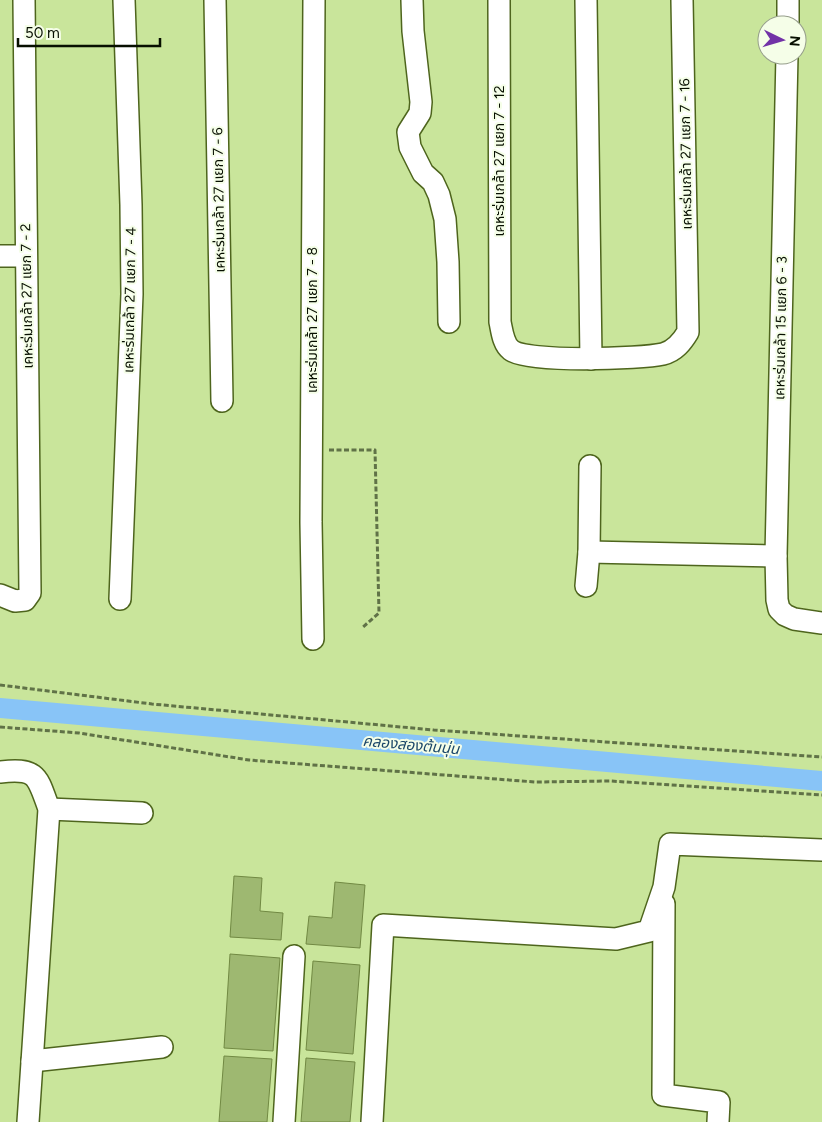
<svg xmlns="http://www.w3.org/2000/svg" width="822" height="1122" viewBox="0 0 822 1122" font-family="Figtree,'Noto Sans Thai',sans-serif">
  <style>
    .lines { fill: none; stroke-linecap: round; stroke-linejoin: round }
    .canal { stroke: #88c4f7; stroke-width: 20 }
    .building { fill: #9eb871; stroke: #718943 }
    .minor-casing { stroke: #4e651d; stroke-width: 24 }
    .path { stroke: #607247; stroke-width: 3; stroke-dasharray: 5 2.5; stroke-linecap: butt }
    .minor { stroke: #fff; stroke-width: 21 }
    .labels { text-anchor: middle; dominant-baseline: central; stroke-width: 4; stroke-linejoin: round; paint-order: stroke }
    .street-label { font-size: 14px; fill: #070f00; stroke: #f5fee8 }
    .water-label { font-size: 15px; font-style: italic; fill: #1b4769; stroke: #f5fee8 }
  </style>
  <rect width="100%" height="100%" fill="#c9e59b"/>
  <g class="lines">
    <path class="canal" d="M0,708L822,781"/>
  </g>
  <g class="building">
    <path d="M234,876L262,878L260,911L283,913L281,940L230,937Z"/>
    <path d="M335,882L365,885L360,948L306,944L309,916L332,918Z"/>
    <path d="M230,954L280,958L273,1051L224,1048Z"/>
    <path d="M313,961L360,965L353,1054L306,1050Z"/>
    <path d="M224,1056L272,1059L267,1122H219Z"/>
    <path d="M306,1058L355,1062L350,1122H301Z"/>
  </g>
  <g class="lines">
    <defs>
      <g id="minor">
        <path d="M215,0L222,401"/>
        <path d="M412,0L413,31L421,102L420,113L408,132L410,147L423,173L433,182L439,195L445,219L448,262L449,322"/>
        <path d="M499,0L500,322C502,331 503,344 511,350C526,363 641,359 663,354C675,351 682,342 688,332L682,0"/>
        <path d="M586,0L591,359"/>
        <path d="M788,25V0"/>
        <path d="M787,55L776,556L777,600L779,609L785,615L794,619L822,623"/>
        <path d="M0,256H26"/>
        <path d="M589,552L776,556"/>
        <path d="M586,586L589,552L590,466"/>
        <path d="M0,595L15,601L25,600L30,593L24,0"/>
        <path d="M120,599L132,294L131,205L124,0"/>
        <path d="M313,639L311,522L314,0"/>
        <path d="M0,772C38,768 37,776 49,809L28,1122"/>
        <path d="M49,809L142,813"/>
        <path d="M664,904L663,1095L719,1102L718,1122"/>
        <path d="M32,1061L162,1047"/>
        <path d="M284,1122L294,956"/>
        <path d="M372,1122L383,925L616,939L649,931L664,887L670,844L822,850"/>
      </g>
    </defs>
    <use href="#minor" class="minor-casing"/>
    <g class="path">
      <path d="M329,450H375L379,613L363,627"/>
      <path d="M0,685L152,704L434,730L822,757"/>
      <path d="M0,727L79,733L249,760L535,782L611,781L822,795"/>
    </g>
    <use href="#minor" class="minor"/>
  </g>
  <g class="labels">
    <g class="street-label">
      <text transform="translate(686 154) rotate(-91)">เคหะร่มเกล้า 27 แยก 7 - 16</text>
      <text transform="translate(499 161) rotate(-90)">เคหะร่มเกล้า 27 แยก 7 - 12</text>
      <text transform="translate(219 200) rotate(-91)">เคหะร่มเกล้า 27 แยก 7 - 6</text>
      <text transform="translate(27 296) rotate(-91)">เคหะร่มเกล้า 27 แยก 7 - 2</text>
      <text transform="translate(130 300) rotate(-89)">เคหะร่มเกล้า 27 แยก 7 - 4</text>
      <text transform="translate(312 320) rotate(-90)">เคหะร่มเกล้า 27 แยก 7 - 8</text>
      <text transform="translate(781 328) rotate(-89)">เคหะร่มเกล้า 15 แยก 6 - 3</text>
    </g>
    <g class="water-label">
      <text transform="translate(411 745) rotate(5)">คลองสองต้นนุ่น</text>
    </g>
  </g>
  <g transform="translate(782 40) rotate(95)"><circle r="24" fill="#f5fee8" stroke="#969e8b"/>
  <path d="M0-4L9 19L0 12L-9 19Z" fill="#7232a7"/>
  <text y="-8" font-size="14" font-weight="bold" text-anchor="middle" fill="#070f00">N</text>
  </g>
  <path d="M18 38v8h142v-8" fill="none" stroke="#070f00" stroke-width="2.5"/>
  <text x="25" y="38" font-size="15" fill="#070f00" stroke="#f5fee8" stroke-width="4" paint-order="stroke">50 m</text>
</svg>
